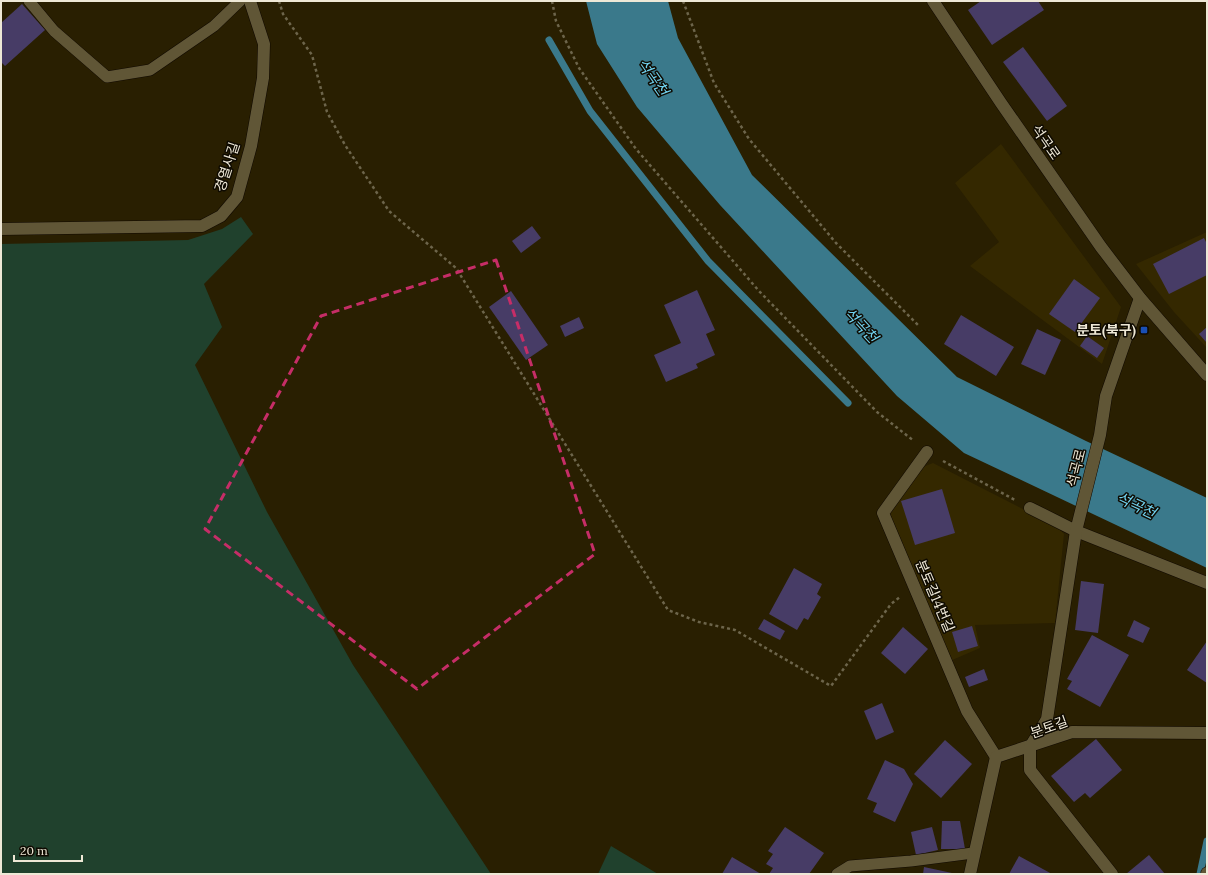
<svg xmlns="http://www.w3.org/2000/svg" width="1208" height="875" viewBox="0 0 1208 875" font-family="Lora,'Noto Sans KR',serif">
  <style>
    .built { fill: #342800 }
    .green { fill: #20412d }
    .water { fill: #3a798b }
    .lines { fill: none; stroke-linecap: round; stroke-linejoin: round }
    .stream { stroke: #3a798b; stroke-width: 7 }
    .building { fill: #473c66 }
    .lane-casing { stroke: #100900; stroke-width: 12 }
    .street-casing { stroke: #100900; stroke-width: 13 }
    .secondary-casing { stroke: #100900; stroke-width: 13 }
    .path { stroke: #6d654b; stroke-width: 2.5; stroke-dasharray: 3 3; stroke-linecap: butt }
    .lane { stroke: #605636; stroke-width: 11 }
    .street { stroke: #605636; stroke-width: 12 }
    .secondary { stroke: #605636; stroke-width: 12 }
    .marked { fill: none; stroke: #c62d67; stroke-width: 3; stroke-dasharray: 8 5; stroke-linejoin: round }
    .transit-dot { fill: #1a4fb4; stroke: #0e0a01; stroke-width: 1.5 }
    .labels { text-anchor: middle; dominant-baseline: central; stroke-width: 3; stroke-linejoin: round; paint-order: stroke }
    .street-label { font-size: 14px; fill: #eee8d6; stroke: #0e0a01 }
    .poi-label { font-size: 14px; font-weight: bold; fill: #eee8d6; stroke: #0e0a01; text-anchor: end }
    .water-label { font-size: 15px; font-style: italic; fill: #71d2ef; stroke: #0e0a01 }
  </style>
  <rect width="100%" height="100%" fill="#291f01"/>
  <g class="built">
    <path d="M1001,144L1121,307L1102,364L970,266L999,242L955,183Z"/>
    <path d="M1207,232V348L1174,312L1136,264Z"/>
    <path d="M933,463L1056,526L1064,534L1055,623L975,625L980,648L950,661L889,512L923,467Z"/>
  </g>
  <g class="green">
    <path d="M241,217L253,234L204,284L222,327L195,365L267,512L353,665L491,874H1V244L188,240L222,229Z"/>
    <path d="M611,846L658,874H598Z"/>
  </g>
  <path class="water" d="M586,1H668L678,38L752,175L957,377L1086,441L1207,498V568L964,453L897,396L720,205L637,107L597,44Z"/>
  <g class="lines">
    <g class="stream">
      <path d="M549,40L590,111L708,261L848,403"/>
      <path d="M1200,874L1207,841"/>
    </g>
  </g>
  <g class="building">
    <path d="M981,1H1038L1044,10L992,45L968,10Z"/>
    <path d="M22,4L45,30L5,66L1,62V23Z"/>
    <path d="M1023,47L1067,106L1047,121L1003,62Z"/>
    <path d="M532,226L541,238L521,253L512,241Z"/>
    <path d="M1204,238L1207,244V275L1169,294L1153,264Z"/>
    <path d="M1074,279L1100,298L1075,332L1049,314Z"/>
    <path d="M697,290L715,330L706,334L715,355L696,364L698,368L666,382L654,355L681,343L664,305Z"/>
    <path d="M511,291L548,345L526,360L489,307Z"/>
    <path d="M961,315L1014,347L996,376L944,344Z"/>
    <path d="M579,317L584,328L565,337L560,326Z"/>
    <path d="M1207,327V343L1199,334Z"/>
    <path d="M1037,329L1061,340L1045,375L1021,364Z"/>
    <path d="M1087,336L1104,348L1097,358L1080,346Z"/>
    <path d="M942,489L955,533L915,545L901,501Z"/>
    <path d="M794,568L822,584L817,594L821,597L808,620L804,618L797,630L769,614Z"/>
    <path d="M1081,581L1104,584L1098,633L1075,630Z"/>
    <path d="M764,619L785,631L780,640L758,629Z"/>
    <path d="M1134,620L1150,628L1143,643L1127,636Z"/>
    <path d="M972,626L978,646L958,652L952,632Z"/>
    <path d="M903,627L928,649L905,674L881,653Z"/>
    <path d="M1092,635L1129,655L1100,707L1067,689L1072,681L1067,679Z"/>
    <path d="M1207,641V683L1187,670Z"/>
    <path d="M984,669L988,680L969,687L965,677Z"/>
    <path d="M882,703L894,732L876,740L864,711Z"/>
    <path d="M1096,739L1122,770L1090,798L1085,793L1074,802L1051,776Z"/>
    <path d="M945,740L972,764L941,798L914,774Z"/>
    <path d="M885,760L904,769L913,784L895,822L873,812L877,803L867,799Z"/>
    <path d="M942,821H960L965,849H941Z"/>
    <path d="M785,827L824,853L809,874H769L773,868L766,864L773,854L768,851Z"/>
    <path d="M932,827L938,850L916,855L911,832Z"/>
    <path d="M1149,855L1165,874H1126Z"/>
    <path d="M1019,856L1052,874H1009Z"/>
    <path d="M732,857L761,874H722Z"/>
    <path d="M924,867L952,873V874H923Z"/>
  </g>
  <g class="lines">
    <defs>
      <g id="lane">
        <path d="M29,1L54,31L107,77L150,70L214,26L240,1"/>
        <path d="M837,874L850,866L911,861L973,853"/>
      </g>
      <g id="street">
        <path d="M1,229L202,226L221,216L237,197L251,146L263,78L264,44L250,1"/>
        <path d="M927,452L883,513L967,711L996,757"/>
        <path d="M1030,508L1076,531L1207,583"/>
        <path d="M970,874L996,757L1072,732L1207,733"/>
        <path d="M1112,874L1030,770V747L1047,719L1076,531L1100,435L1106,396L1140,298"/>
        <path d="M1207,874V873"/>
      </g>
      <path id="secondary" d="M933,1L1001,103L1101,247L1140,298L1207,375"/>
    </defs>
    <use href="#lane" class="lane-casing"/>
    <use href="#street" class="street-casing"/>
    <use href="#secondary" class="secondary-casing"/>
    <g class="path">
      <path d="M279,1L283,14L312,55L327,112L345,145L389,211L456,268L668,610L699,622L735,630L831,686L891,604L900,597"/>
      <path d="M552,1L556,21L579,68L636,149L759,291L877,412L914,441"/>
      <path d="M683,1L714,83L749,139L836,243L919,326"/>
      <path d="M943,461L1015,500"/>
    </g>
    <use href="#lane" class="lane"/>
    <use href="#street" class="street"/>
    <use href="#secondary" class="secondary"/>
  </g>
  <path class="marked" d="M496,260L595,554L417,689L205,529L321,316Z"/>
  <rect class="transit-dot" x="1140" y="326" width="8" height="8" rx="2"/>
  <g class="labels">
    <g class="street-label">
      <text transform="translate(1046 142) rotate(55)">석곡로</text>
      <text transform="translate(227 167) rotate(-72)">경열사길</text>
      <text transform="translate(1076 468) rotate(-76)">석곡로</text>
      <text transform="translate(935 596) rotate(67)">분토길14번길</text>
      <text transform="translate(1049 727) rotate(-20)">분토길</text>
    </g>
    <g class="poi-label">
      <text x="1136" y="330">분토(북구)</text>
    </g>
    <g class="water-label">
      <text transform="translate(653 77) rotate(55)">석곡천</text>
      <text transform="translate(861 325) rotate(47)">석곡천</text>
      <text transform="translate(1136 505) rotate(25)">석곡천</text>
    </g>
  </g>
  <rect width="1208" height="875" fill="none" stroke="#eee8d6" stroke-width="4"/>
  <path d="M14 855v6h68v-6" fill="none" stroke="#eee8d6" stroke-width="2"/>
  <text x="20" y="855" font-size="12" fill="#eee8d6" stroke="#0e0a01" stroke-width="3" paint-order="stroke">20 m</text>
</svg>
